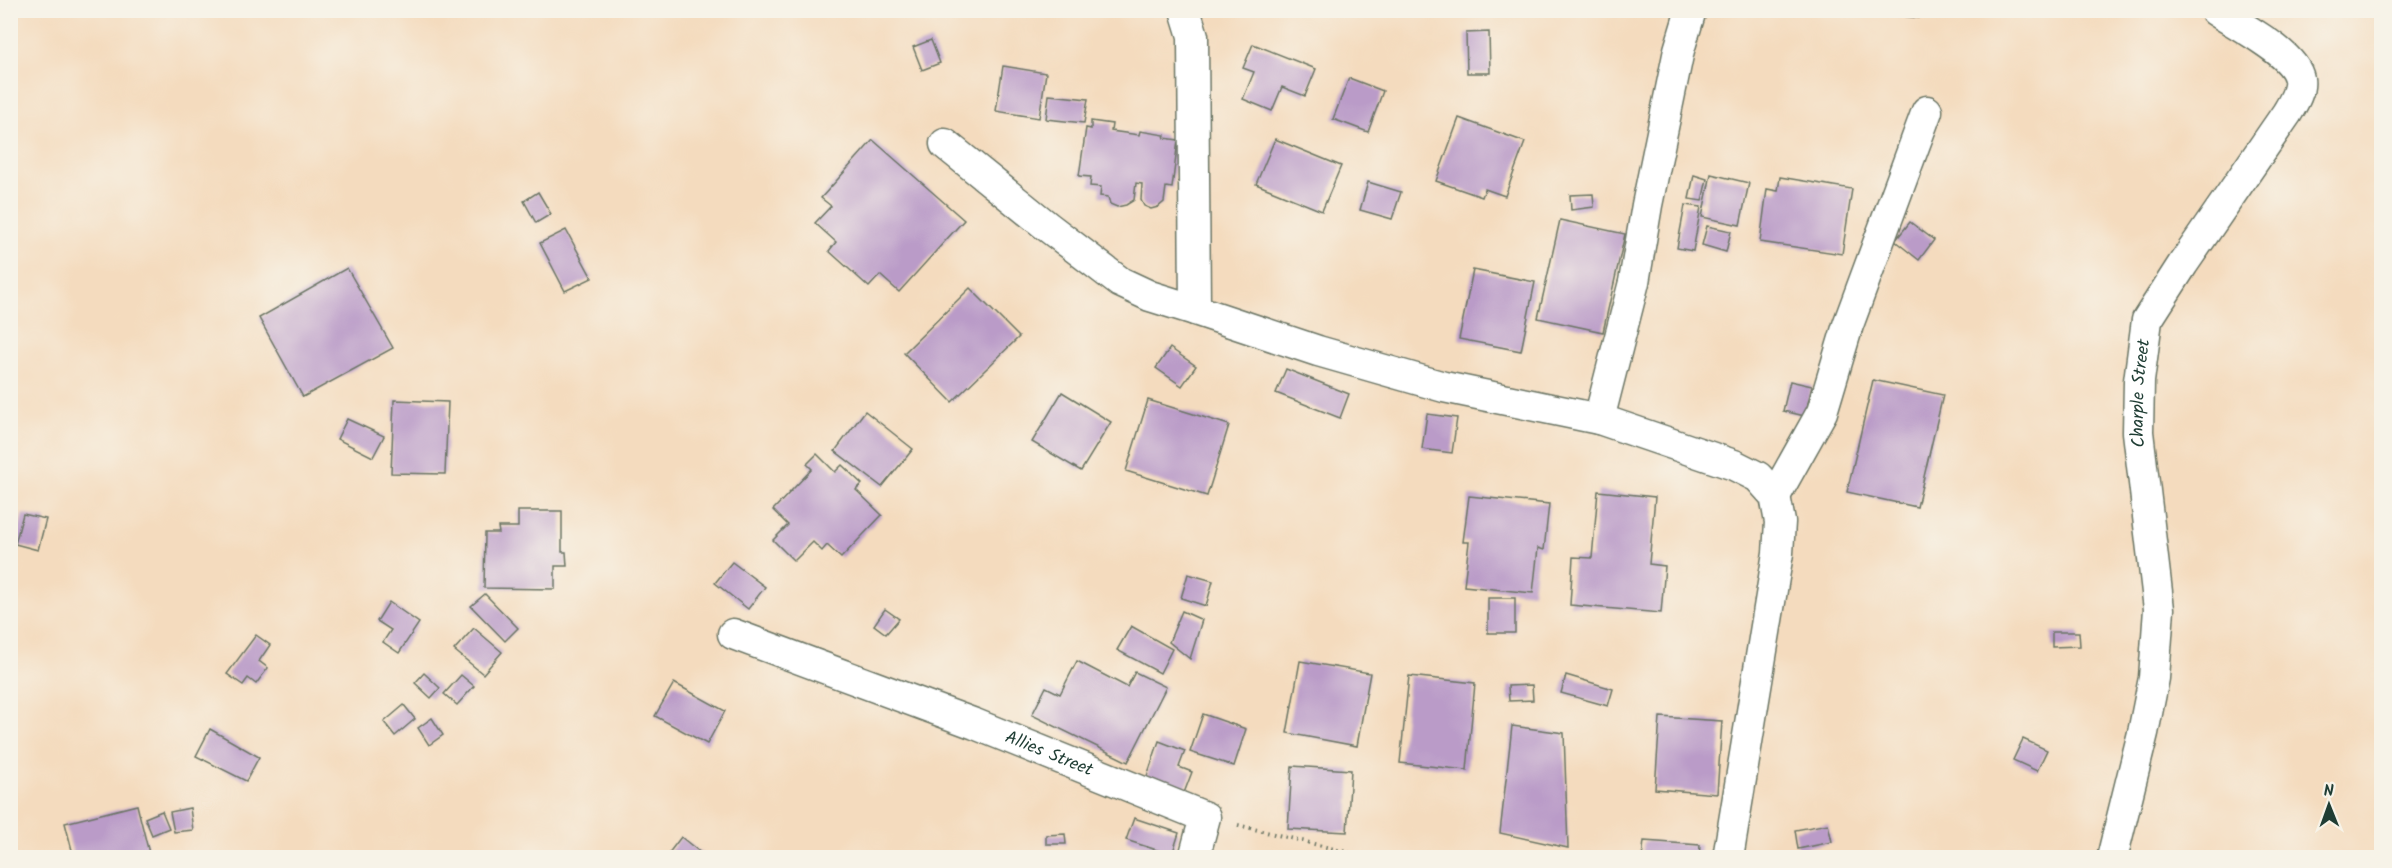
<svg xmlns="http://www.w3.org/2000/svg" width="2392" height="868" viewBox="0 0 2392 868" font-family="Kalam,sans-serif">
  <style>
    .building { fill: #ba9bc8 }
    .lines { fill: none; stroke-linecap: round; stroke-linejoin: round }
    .minor-casing { stroke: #6a7464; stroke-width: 33 }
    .path { stroke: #6a7464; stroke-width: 4; stroke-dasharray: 1.5 4.5; stroke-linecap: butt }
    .minor { stroke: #fff; stroke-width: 30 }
    .labels { text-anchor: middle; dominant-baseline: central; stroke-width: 5; stroke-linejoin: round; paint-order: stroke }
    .street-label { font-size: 18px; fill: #1f3d34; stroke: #f7f3e8 }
  </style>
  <rect width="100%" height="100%" fill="#f7f3e8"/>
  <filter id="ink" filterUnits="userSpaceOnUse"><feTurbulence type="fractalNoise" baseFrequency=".0167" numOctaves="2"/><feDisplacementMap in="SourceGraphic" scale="12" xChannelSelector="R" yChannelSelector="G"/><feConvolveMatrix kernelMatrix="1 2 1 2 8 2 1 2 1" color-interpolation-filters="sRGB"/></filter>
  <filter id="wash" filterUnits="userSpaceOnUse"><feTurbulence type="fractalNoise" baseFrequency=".008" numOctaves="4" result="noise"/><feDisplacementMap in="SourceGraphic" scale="24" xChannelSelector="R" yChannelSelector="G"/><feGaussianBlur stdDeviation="1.35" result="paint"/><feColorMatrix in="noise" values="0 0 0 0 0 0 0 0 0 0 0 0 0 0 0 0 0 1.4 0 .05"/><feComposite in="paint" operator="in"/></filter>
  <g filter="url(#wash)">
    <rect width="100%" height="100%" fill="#f4dbbe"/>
    <g id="blocks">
      <g class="building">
        <path d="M1895,10H1920L1919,18L1894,15Z"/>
        <path d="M1489,32L1490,73H1467L1466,33Z"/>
        <path d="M931,40L940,63L922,70L913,47Z"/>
        <path d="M1253,44L1316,69L1305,96L1282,87L1272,111L1243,99L1254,72L1243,68Z"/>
        <path d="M1003,66L1046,73L1039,118L996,111Z"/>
        <path d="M1349,78L1383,91L1368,132L1333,119Z"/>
        <path d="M1049,95L1088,99L1084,123L1046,119Z"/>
        <path d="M1459,118L1525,142L1505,196L1485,189L1482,197L1436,181Z"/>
        <path d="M1091,121L1112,124L1111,131L1139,135L1140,131L1165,135L1164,138L1178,140L1172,188L1166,187L1164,202L1158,207L1151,209L1144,206L1141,200L1142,184L1136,183L1134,200L1126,205L1117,207L1110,204L1108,197L1100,196L1101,187L1090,186L1091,177L1079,176L1086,128L1091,129Z"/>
        <path d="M1275,139L1341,166L1322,211L1256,184Z"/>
        <path d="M873,140L964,220L899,292L880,275L869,287L829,251L836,242L815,223L831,206L821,198Z"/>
        <path d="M1711,174L1749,183L1740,225L1702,217Z"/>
        <path d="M1694,175L1707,179L1702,201L1689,199Z"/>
        <path d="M1780,177L1852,189L1842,254L1760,242L1767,189L1778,191Z"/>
        <path d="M1368,182L1401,192L1392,219L1360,210Z"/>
        <path d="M538,192L551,214L536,223L524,201Z"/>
        <path d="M1593,194L1594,207L1571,210L1570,195Z"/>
        <path d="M1685,205L1701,207L1693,251L1677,248Z"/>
        <path d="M1560,220L1625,234L1603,332L1538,318Z"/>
        <path d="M1910,222L1934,240L1919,260L1895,241Z"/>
        <path d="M1707,226L1731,231L1726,252L1702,245Z"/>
        <path d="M566,230L592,278L565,291L540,243Z"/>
        <path d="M347,268L393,348L303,397L259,318Z"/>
        <path d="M1473,270L1535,282L1521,351L1459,339Z"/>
        <path d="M970,288L1019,337L952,402L904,353Z"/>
        <path d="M1170,348L1196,366L1182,386L1156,368Z"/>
        <path d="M1286,369L1349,394L1340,418L1276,393Z"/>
        <path d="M1873,380L1943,395L1917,507L1847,492Z"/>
        <path d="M1790,381L1812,386L1805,416L1783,411Z"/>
        <path d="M1062,392L1111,422L1081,471L1032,442Z"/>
        <path d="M394,400L448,402L445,474L391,473Z"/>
        <path d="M1148,400L1229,425L1207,496L1126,471Z"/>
        <path d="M865,411L913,449L882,487L835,451Z"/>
        <path d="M1427,414L1457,418L1452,453L1422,449Z"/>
        <path d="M347,419L384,436L373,457L337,439Z"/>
        <path d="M817,454L835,472L842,465L862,484L856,490L882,515L841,558L827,545L822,551L813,542L794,561L773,540L788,525L773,510L812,469L807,464Z"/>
        <path d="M1598,491L1655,497L1649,564L1665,566L1661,613L1570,605L1573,557L1592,558Z"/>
        <path d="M1469,496L1549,504L1544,550L1538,548L1533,593L1464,586L1469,542H1463Z"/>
        <path d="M518,511H562V552H566L567,566H555V589L484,588L485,533H499L498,527H518Z"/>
        <path d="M23,514L46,519L38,550L15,544Z"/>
        <path d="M732,562L765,587L748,609L715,583Z"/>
        <path d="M1188,574L1213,581L1206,606L1181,598Z"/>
        <path d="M485,594L518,628L505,641L471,606Z"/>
        <rect x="1488" y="598" width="27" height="35"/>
        <path d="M389,602L419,623L399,653L383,642L391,630L377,621Z"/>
        <path d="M885,609L899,619L886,634L874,625Z"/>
        <path d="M1182,611L1202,620L1190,659L1169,642Z"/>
        <path d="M1131,626L1172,649L1160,673L1117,650Z"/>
        <path d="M474,628L502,652L483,674L454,650Z"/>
        <path d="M2052,632H2079L2080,646L2052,647Z"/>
        <path d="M256,635L270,645L259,661L268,668L256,684L248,678L243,685L227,674Z"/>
        <path d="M1077,661L1127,687L1135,672L1166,687L1128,762L1032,715L1046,687L1060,694Z"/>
        <path d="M1300,661L1370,673L1357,746L1287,733Z"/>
        <path d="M424,673L440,688L431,698L415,683Z"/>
        <path d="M461,675L474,686L457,705L444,694Z"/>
        <path d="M1566,675L1613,689L1608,706L1561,693Z"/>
        <path d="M1409,676L1475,683L1467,770L1400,763Z"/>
        <path d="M674,683L725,711L707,744L655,716Z"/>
        <path d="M1532,685L1533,700L1509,701L1508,686Z"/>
        <path d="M404,705L415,719L395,736L384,722Z"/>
        <path d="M1203,714L1246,729L1234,766L1190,752Z"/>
        <path d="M1660,717L1722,721L1717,794L1655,789Z"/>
        <path d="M432,718L443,735L429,745L418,728Z"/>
        <path d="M1512,726L1564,733L1568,848L1500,833Z"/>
        <path d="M210,729L259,757L246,781L196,756Z"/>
        <path d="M2023,739L2047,750L2037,771L2013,760Z"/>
        <path d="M1159,741L1185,751L1179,767L1192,772L1184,793L1146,779Z"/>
        <path d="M1292,766L1351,770L1347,832L1288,829Z"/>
        <path d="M137,805L150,857L74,858L65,823Z"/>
        <path d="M190,808L193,830L174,832L170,812Z"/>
        <path d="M162,811L169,828L152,835L145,818Z"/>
        <path d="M1134,818L1179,833L1172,855L1126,840Z"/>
        <path d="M1828,824L1832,842L1798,849L1795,830Z"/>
        <path d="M1065,834L1066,844H1046V835Z"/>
        <path d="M681,837L707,858H665Z"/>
        <path d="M1644,841L1700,845L1699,858H1642Z"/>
      </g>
    </g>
  </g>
  <g filter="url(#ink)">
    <use href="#blocks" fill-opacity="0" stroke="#6a7464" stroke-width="1.5"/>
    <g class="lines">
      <defs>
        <g id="minor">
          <path d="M1185,10L1193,36L1195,310L1318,351L1444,387L1599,419L1734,465L1758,477L1775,496L1780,522L1778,553L1728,858"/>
          <path d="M945,144L1048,227L1120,282L1150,296L1195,310"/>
          <path d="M1599,419L1634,282L1647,205L1679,50L1691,10"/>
          <path d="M1775,496L1822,412L1848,325L1927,111"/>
          <path id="s1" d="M733,634L975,724L1205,817L1194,858"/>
          <path id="s2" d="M2112,858L2143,733L2154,678L2159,609L2138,432L2139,381L2147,320L2183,264L2287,113C2293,103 2301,91 2299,79C2295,53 2237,25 2215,10"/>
        </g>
      </defs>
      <use href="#minor" class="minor-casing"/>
      <path class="path" d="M1238,825L1370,858"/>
      <use href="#minor" class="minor"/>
    </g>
  </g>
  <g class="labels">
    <g class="street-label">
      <text stroke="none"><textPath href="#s2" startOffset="471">Charple Street</textPath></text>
      <text stroke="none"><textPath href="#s1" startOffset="338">Allies Street</textPath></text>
    </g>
  </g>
  <rect width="2392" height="868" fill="none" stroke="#f7f3e8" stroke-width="36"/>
  <g transform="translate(2329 805) rotate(359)" stroke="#f7f3e8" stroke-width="4.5" paint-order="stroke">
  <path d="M0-4.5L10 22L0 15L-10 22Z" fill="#1f3d34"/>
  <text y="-9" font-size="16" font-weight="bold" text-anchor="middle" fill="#1f3d34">N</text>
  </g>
</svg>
